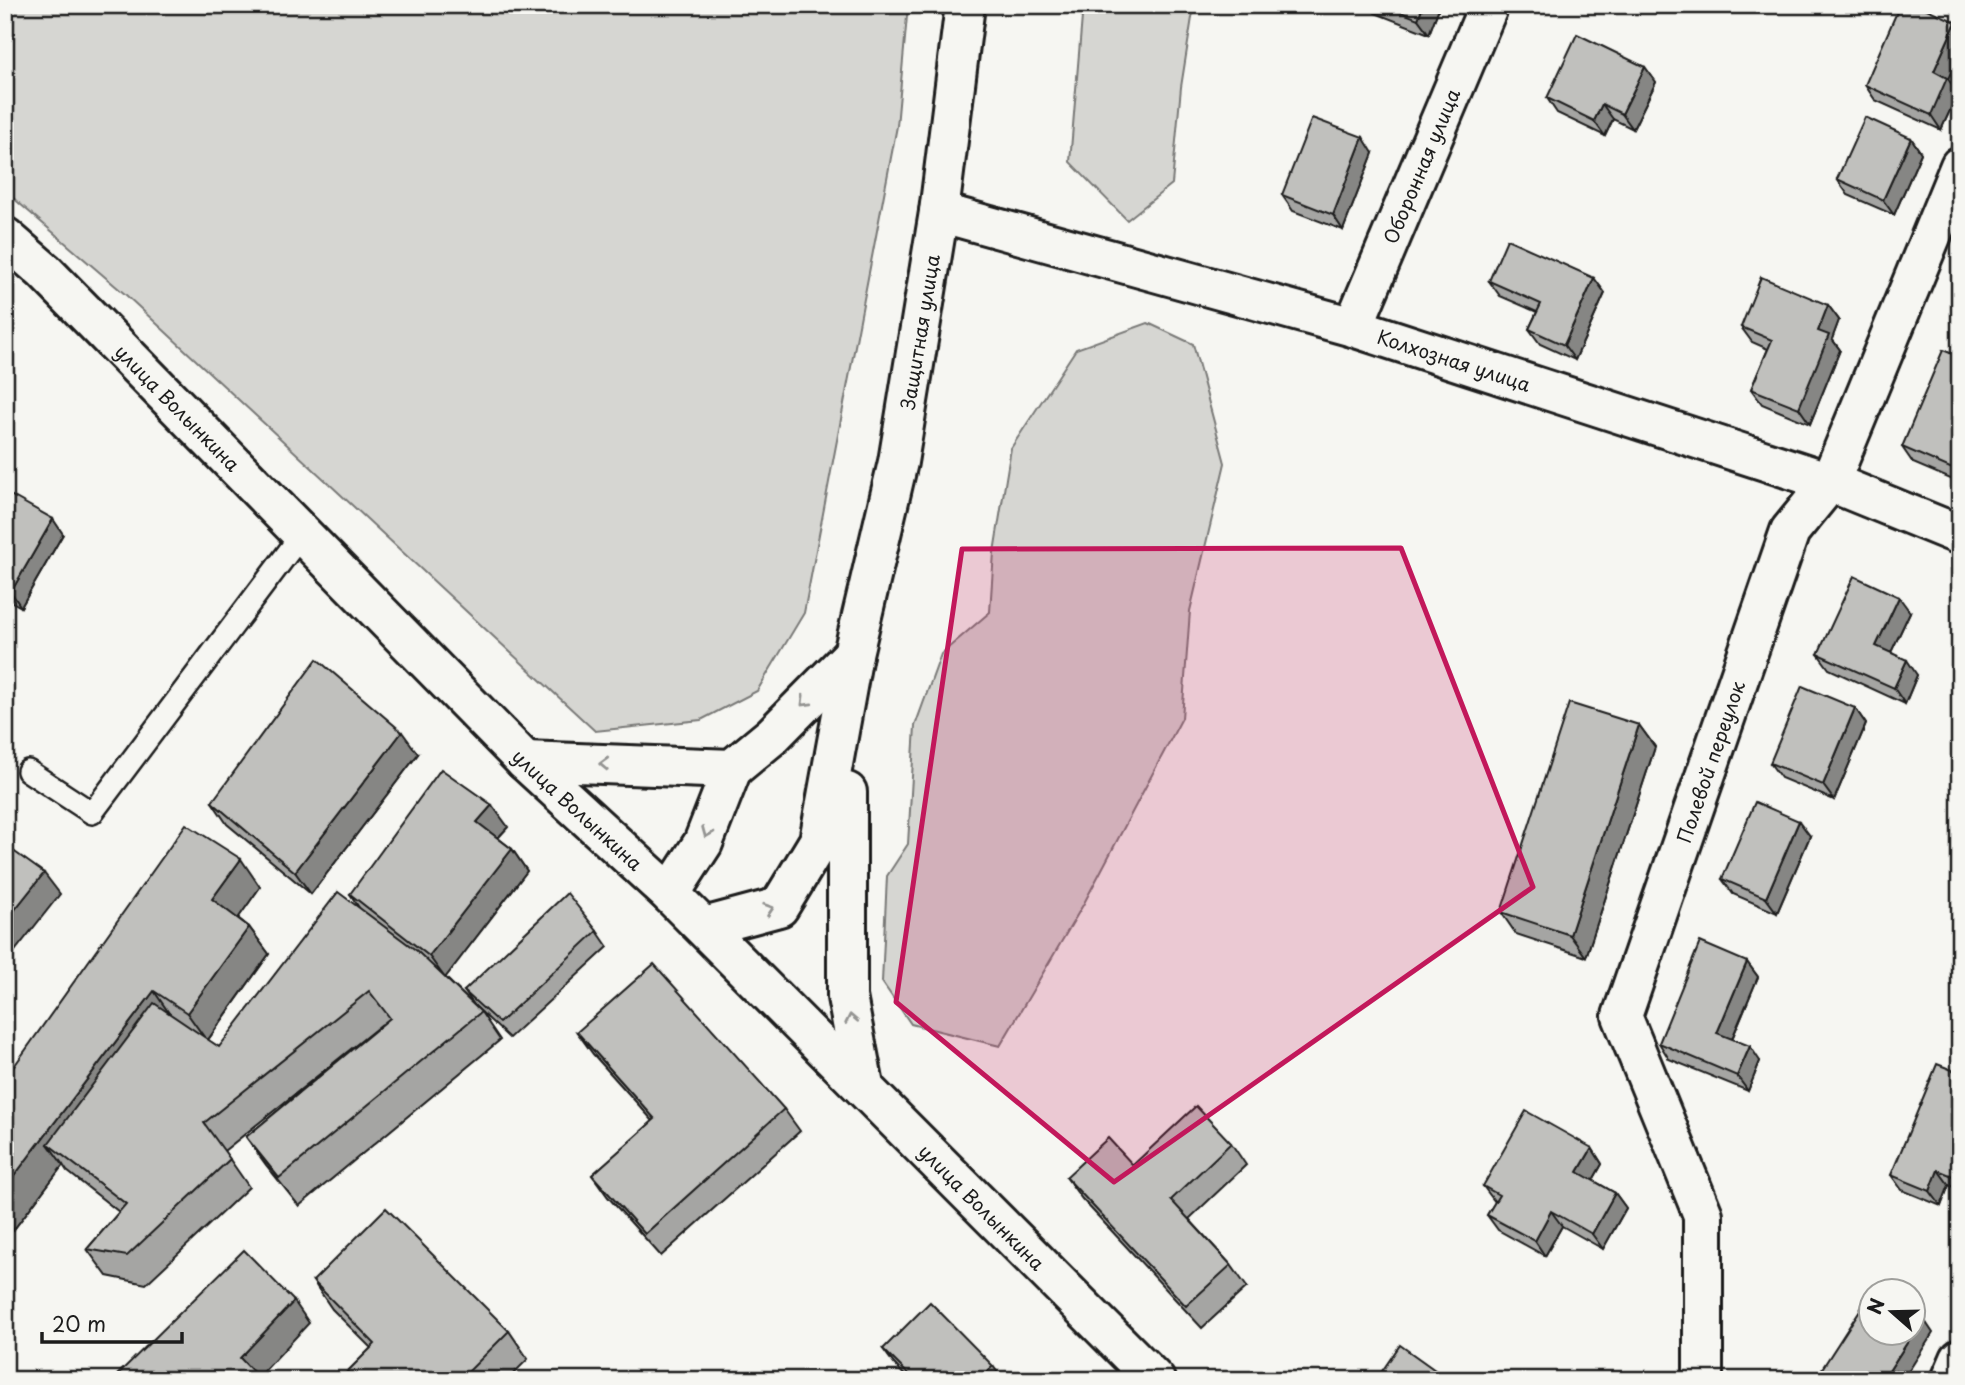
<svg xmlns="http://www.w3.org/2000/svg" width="1965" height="1385" viewBox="0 0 1965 1385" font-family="'Playpen Sans',sans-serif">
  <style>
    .green { fill: #d6d6d2; stroke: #797977; stroke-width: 2 }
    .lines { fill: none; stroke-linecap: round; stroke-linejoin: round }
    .service-casing { stroke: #1c1c1c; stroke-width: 26 }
    .minor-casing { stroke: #1c1c1c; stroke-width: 44 }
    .tertiary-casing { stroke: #1c1c1c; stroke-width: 44 }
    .service { stroke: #f6f6f2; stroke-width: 21 }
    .minor { stroke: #f6f6f2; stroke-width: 38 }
    .tertiary { stroke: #f6f6f2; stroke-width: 38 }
    .wall { fill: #a5a5a3; stroke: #1c1c1c; stroke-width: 2 }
    .shaded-wall { fill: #868684; stroke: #1c1c1c; stroke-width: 2 }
    .building { fill: #c0c0bd; stroke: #1c1c1c; stroke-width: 2 }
    .oneway { stroke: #949492 }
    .marked { fill: #c2185b; fill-opacity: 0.2; stroke: #c2185b; stroke-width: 5; stroke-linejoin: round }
    .labels { text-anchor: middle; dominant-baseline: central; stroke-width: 5; stroke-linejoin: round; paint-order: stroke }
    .street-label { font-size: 19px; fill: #1c1c1c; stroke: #f6f6f2 }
  </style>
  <rect width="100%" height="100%" fill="#f6f6f2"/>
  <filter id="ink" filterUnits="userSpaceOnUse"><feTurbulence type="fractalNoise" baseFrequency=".0143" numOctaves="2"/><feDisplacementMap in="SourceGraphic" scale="14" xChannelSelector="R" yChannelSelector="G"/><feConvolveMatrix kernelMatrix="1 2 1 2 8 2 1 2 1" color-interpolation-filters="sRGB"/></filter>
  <g filter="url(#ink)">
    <g class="green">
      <path d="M5,5H908L897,126L804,613L757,691L701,720L595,731L126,295L5,191Z"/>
      <path d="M1083,5H1194L1181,87L1172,184L1127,220L1070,162Z"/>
      <path d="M1148,323L1193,344L1225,463L1190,611L1182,718L1083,905L1000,1046L911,1024L882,982L887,876L908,844L915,726L941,654L990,612L994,552L1011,448L1076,349Z"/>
    </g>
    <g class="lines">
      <defs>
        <path id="service" d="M28,771L92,813L302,534"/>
        <g id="minor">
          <path id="s1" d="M939,212L1353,327L1830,482L1960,535"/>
          <path id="s2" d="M1353,327L1489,5"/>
          <path id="s3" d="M1703,1380V1215L1622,1016L1790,531L1830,482L1960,166"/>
          <path d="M1951,1380L1960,1359"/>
        </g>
        <g id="tertiary">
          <path id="s4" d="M5,237L44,271L525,761L670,894L1155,1380"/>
          <path d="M525,761L732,769L772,736L853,654"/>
          <path d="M847,792V997L864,1086"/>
          <path d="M670,894L703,843L732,769"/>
          <path id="s5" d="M704,927L779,907L819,841L853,654L898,462L939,212L965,5"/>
        </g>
      </defs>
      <use href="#service" class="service-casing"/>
      <use href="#minor" class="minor-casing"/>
      <use href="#tertiary" class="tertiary-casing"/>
      <use href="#service" class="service"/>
      <use href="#minor" class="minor"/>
      <use href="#tertiary" class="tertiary"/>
    </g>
    <g class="wall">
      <path d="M1369,5H1440L1429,34L1375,13Z"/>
      <path d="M1956,22L1960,28V53L1948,79L1958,93L1941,130L1875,100L1865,85Z"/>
      <path d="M1645,67L1656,82L1633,129L1613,119L1605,136L1557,113L1547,98Z"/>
      <path d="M1911,138L1921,153L1894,215L1848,195L1837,179Z"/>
      <path d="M1373,153L1343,230L1293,211L1282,195Z"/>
      <path d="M1594,278L1605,293L1575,360L1540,344L1529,329L1537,312L1500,296L1489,281Z"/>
      <path d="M1828,305L1839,320L1832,339L1840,350L1810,424L1762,404L1751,389L1768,349L1752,342L1741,327Z"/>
      <path d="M1960,357V483L1913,463L1902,447Z"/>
      <path d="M5,492L63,534L21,607L5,598Z"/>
      <path d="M1910,612L1891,652L1917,675L1905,704L1829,669L1818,654Z"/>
      <path d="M1855,708L1866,724L1834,800L1781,778L1770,763Z"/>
      <path d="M1639,725L1655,747L1586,957L1516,934L1501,912Z"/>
      <path d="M418,754L311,894L227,824L212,802Z"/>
      <path d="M508,827L498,838L512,849L527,871L445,977L481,1012L500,1040L299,1206L266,1165L246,1137L382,1024L224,1151L249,1187L146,1284L107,1276L87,1249L119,1212L67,1171L63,1165L5,1241V1079L260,887L238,918L249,927L269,954L208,1040L219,1047L360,909L350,894Z"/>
      <path d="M1810,836L1777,913L1733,894L1722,879Z"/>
      <path d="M597,931L608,947L509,1038L475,1006L464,991Z"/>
      <path d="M1747,962L1758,977L1732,1039L1760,1061L1748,1091L1669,1059L1659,1043Z"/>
      <path d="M577,1032L784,1109L800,1131L661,1256L608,1197L592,1175L653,1121L593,1054Z"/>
      <path d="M1960,1073V1190L1949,1185L1941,1206L1902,1190L1891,1175Z"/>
      <path d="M1231,1143L1246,1165L1189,1219L1231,1265L1247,1287L1202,1328L1082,1199L1066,1177L1133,1165Z"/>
      <path d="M1592,1148L1602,1164L1593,1180L1615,1193L1626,1208L1603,1249L1562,1226L1545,1256L1498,1230L1487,1215L1495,1202L1483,1186Z"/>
      <path d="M313,1281L509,1331L528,1359L507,1380H339L371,1348L332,1309Z"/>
      <path d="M883,1349L993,1366L1003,1380H909L894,1364Z"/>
    </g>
    <g class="shaded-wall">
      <path d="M1423,5H1440L1429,34L1418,19Z"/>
      <path d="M1956,22L1960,28V53L1948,79L1958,93L1941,130L1931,115L1934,71Z"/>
      <path d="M1645,67L1656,82L1633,129L1622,114Z"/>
      <path d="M1602,104L1613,119L1605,136L1594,121Z"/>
      <path d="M1363,137L1373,153L1343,230L1333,215Z"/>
      <path d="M1911,138L1921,153L1894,215L1883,200Z"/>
      <path d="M1594,278L1605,293L1575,360L1564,345Z"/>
      <path d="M1828,305L1839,320L1832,339L1840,350L1810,424L1799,408L1818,331Z"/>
      <path d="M53,519L63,534L21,607L11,592Z"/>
      <path d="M1899,597L1910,612L1887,661L1876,646Z"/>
      <path d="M1907,660L1917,675L1905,704L1894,688Z"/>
      <path d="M1855,708L1866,724L1834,800L1823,785Z"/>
      <path d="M1639,725L1655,747L1586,957L1570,935Z"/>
      <path d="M402,732L418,754L311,894L295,872Z"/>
      <path d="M492,805L508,827L492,844L477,822Z"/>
      <path d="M1799,821L1810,836L1777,913L1766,898Z"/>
      <path d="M512,849L527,871L445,978L429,956Z"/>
      <path d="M241,859L260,887L232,927L212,899Z"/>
      <path d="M44,873L60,894L11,956L5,947V922Z"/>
      <path d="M249,927L269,954L207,1041L187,1013Z"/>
      <path d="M1747,962L1758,977L1728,1048L1717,1033Z"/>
      <path d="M154,991L173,1019L48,1144L63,1165L5,1241V1188Z"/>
      <path d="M1750,1046L1760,1061L1748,1091L1737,1076Z"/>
      <path d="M1592,1148L1602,1164L1589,1187L1578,1172Z"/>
      <path d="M1938,1170L1949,1185L1941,1206L1930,1191Z"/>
      <path d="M1615,1193L1626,1208L1603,1249L1592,1234Z"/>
      <path d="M1551,1211L1562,1226L1545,1256L1535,1241Z"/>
      <path d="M294,1301L309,1323L256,1380L240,1358Z"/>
      <path d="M1923,1318L1933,1333L1903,1380H1890L1887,1374Z"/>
    </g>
    <g class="building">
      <path d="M1383,5H1423L1418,19Z"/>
      <path d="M1900,5H1918L1956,22L1934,71L1947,78L1931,115L1865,85Z"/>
      <path d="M1577,34L1645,67L1622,114L1602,104L1594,121L1547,98Z"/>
      <path d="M1865,117L1911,138L1883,200L1837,179Z"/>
      <path d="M1312,118L1363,137L1333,215L1282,195Z"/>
      <path d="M1507,239L1594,278L1564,345L1529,329L1541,304L1489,281Z"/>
      <path d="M1761,277L1828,305L1818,331L1829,335L1799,408L1751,389L1772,340L1741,327Z"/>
      <path d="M1943,350L1960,357V465L1957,471L1902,447Z"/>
      <path d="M5,492L53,519L11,592L5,589Z"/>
      <path d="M1854,576L1899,597L1876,646L1907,660L1894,688L1818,654Z"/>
      <path d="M317,659L402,732L295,872L212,802Z"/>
      <path d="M1802,686L1855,708L1823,785L1770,763Z"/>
      <path d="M1569,703L1639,725L1570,935L1501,912Z"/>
      <path d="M441,769L492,805L477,822L512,849L429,956L350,894Z"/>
      <path d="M1755,802L1799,821L1766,898L1722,879Z"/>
      <path d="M186,824L241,859L212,899L249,927L187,1013L154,991L5,1188V1079Z"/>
      <path d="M5,845L44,873L5,922Z"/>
      <path d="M338,892L417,951L481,1012L279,1178L246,1137L390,1018L369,991L204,1123L230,1159L127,1256L87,1249L126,1204L48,1144L154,1003L219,1047Z"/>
      <path d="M567,893L597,931L499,1023L464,991Z"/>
      <path d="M1700,942L1747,962L1717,1033L1750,1046L1737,1076L1659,1043Z"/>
      <path d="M654,964L784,1109L645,1234L592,1175L655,1119L577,1032Z"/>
      <path d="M1937,1064L1960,1073V1179L1938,1170L1930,1191L1891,1175Z"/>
      <path d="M1196,1106L1231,1143L1171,1200L1231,1265L1186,1306L1066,1177L1108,1138L1133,1165Z"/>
      <path d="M1526,1111L1592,1148L1578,1172L1615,1193L1592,1234L1551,1211L1535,1241L1487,1215L1499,1195L1483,1186Z"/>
      <path d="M386,1208L509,1331L460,1380H339L375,1344L313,1281Z"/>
      <path d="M244,1250L294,1301L240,1358L261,1380H116L114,1378Z"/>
      <path d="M1871,1293V1333H1913V1311L1923,1318L1887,1374L1895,1380H1819L1816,1378Z"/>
      <path d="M930,1302L993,1366L979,1380H914L883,1349Z"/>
      <path d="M1400,1345L1449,1380H1376Z"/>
    </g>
    <defs><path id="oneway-chevron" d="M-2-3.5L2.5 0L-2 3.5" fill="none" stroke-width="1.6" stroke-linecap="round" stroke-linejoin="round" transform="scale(1.75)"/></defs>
    <g class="oneway">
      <use href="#oneway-chevron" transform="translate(805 702) rotate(135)"/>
      <use href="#oneway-chevron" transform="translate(604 764) rotate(-178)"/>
      <use href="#oneway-chevron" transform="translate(707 833) rotate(112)"/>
      <use href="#oneway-chevron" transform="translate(769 909) rotate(-18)"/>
      <use href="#oneway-chevron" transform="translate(851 1019) rotate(-101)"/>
    </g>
  </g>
  <path class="marked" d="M1401,548L1533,887L1114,1182L896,1002L962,549Z"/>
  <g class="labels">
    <g class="street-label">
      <text stroke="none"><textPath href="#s2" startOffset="175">Оборонная улица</textPath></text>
      <text stroke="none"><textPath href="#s5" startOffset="674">Защитная улица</textPath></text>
      <text stroke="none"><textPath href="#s1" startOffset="536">Колхозная улица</textPath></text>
      <text stroke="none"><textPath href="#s4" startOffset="243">улица Волынкина</textPath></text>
      <text stroke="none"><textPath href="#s3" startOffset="649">Полевой переулок</textPath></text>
      <text stroke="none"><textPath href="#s4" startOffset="810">улица Волынкина</textPath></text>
      <text stroke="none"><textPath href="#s4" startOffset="1377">улица Волынкина</textPath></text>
    </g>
  </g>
  <rect width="1965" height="1385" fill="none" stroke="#f6f6f2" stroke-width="28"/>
  <rect x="14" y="14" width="1937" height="1357" fill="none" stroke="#1c1c1c" stroke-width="2.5" filter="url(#ink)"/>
  <g transform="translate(1892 1312) rotate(290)"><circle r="33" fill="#f6f6f2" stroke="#9f9f9c" stroke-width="2"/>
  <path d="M0-5L12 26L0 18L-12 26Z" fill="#1c1c1c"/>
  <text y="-10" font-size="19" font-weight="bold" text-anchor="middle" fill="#1c1c1c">N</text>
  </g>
  <path d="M42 1332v10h140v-10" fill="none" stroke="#1c1c1c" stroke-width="3.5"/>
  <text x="52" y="1332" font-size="21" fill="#1c1c1c" stroke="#f6f6f2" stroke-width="5" paint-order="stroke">20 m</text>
</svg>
